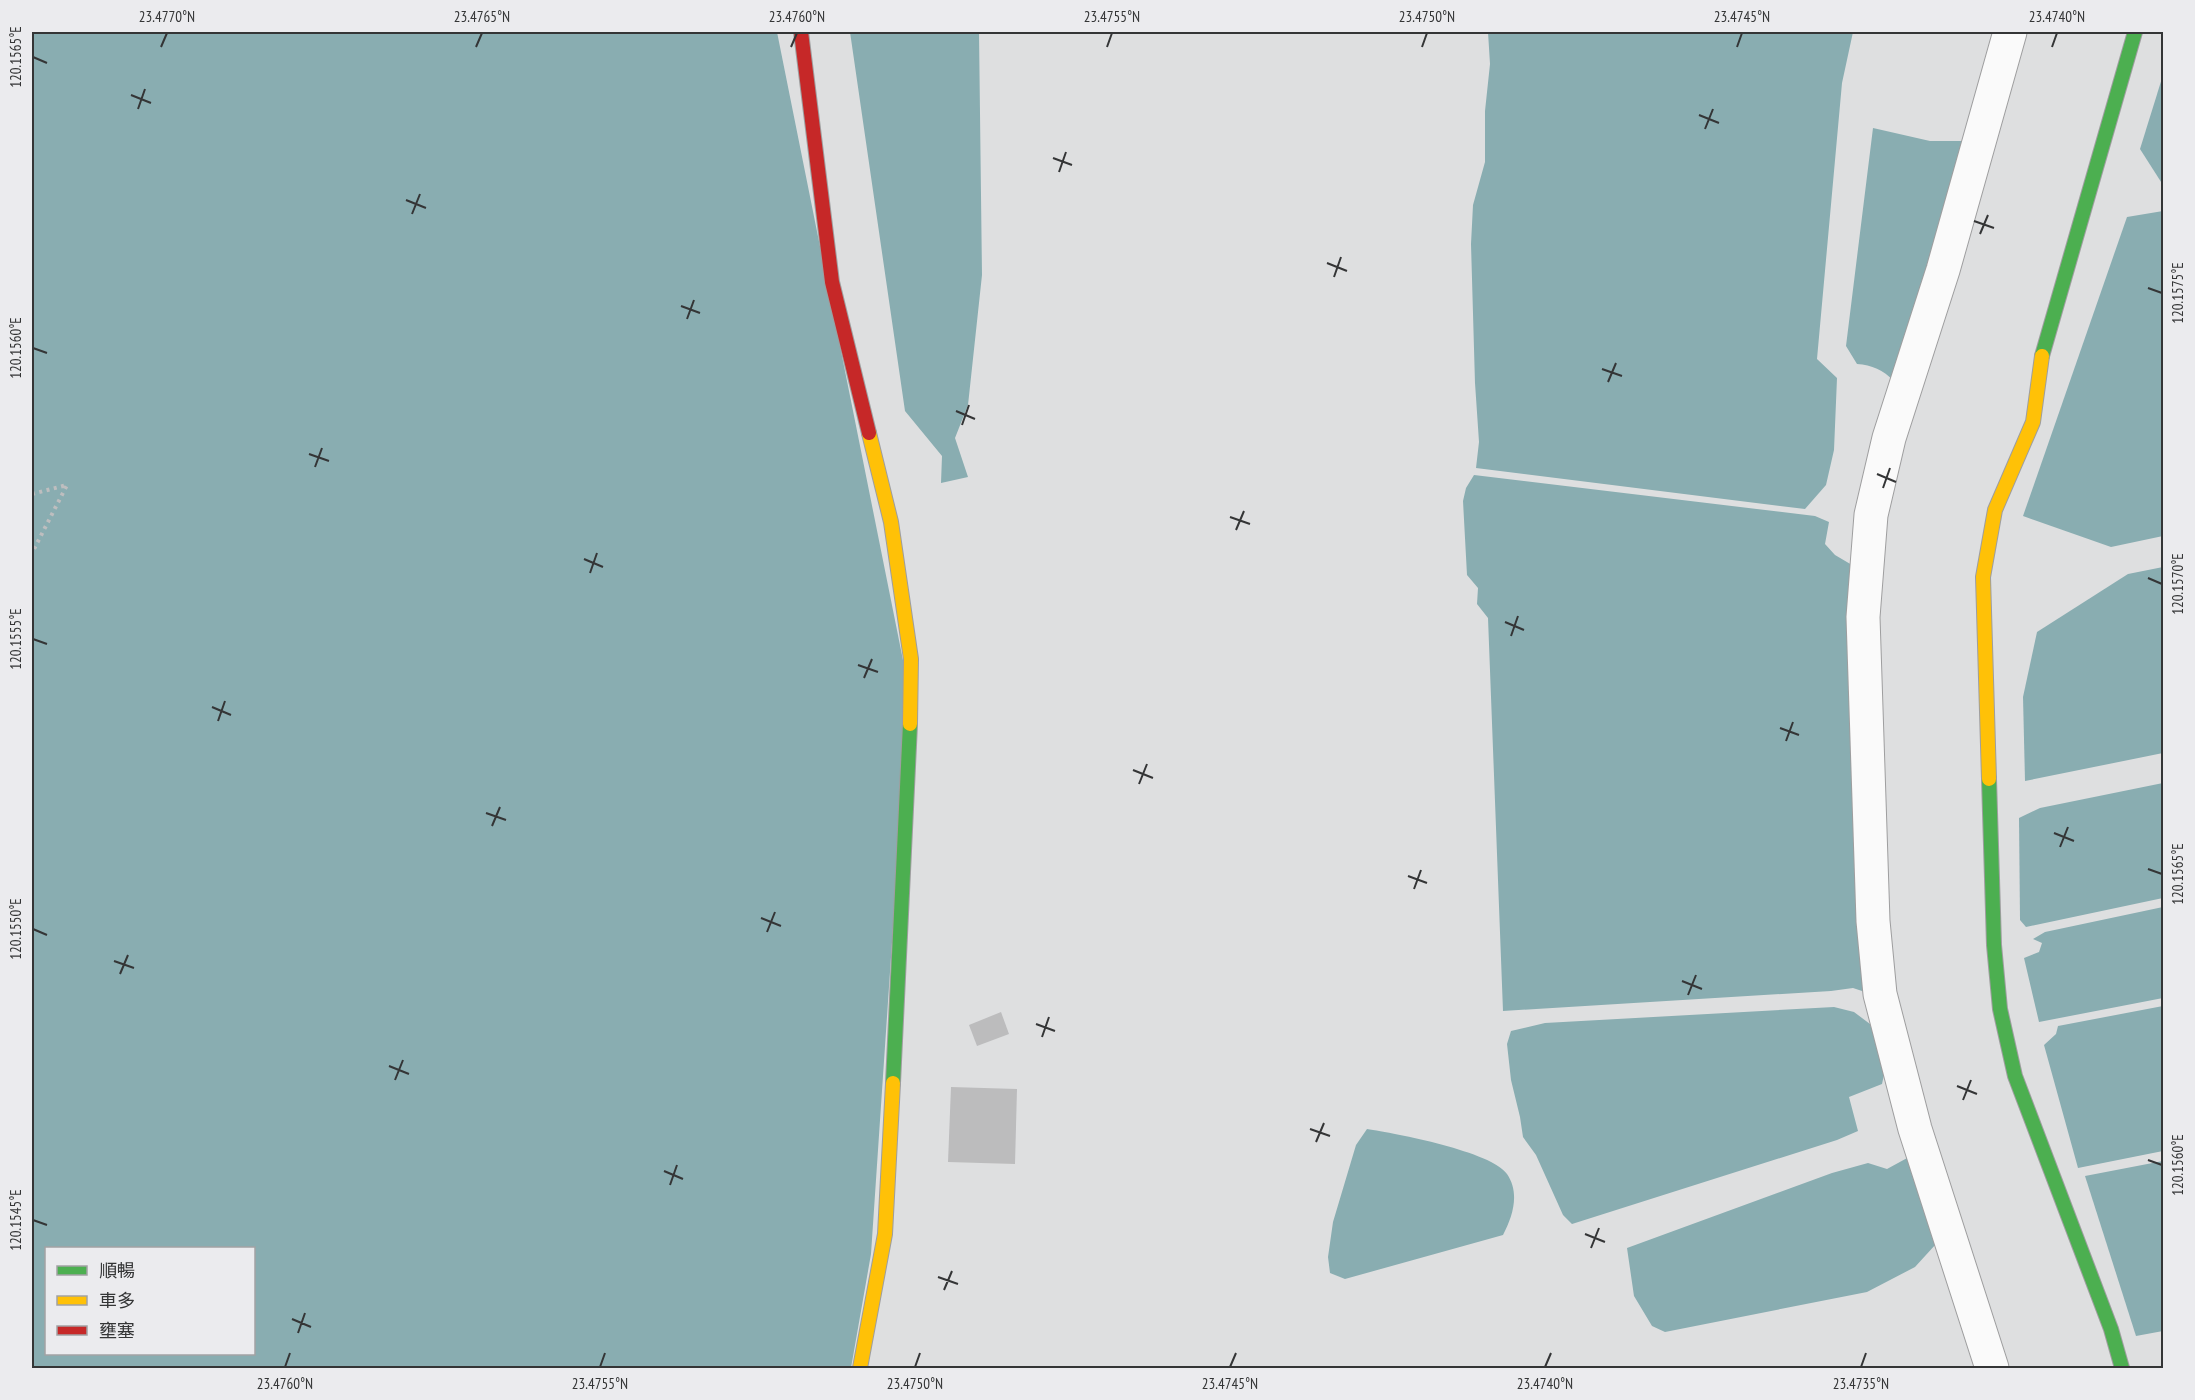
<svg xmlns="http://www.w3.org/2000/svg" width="2195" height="1400" viewBox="0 0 2195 1400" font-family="'PT Sans Narrow','Noto Sans TC',sans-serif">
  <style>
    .water { fill: #89adb1; fill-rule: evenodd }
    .building { fill: #bcbcbd }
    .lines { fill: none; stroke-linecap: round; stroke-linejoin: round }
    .street-casing { stroke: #9e9e9f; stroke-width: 35 }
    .fast-casing { stroke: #9e9e9f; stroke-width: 16 }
    .slow-casing { stroke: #9e9e9f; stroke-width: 16 }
    .jam-casing { stroke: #9e9e9f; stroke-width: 16 }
    .path { stroke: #bebebf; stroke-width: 4; stroke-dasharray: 3 4.5; stroke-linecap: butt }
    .street { stroke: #fafafa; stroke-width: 33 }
    .fast { stroke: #4caf50; stroke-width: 14 }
    .slow { stroke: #ffc107; stroke-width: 14 }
    .jam { stroke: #c62828; stroke-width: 14 }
    .ticks { fill: none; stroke: #343536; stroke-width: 2 }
    .neatline { fill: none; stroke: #343536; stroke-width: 2 }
    .ticks-label { font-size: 15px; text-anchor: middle; fill: #343536 }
  </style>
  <rect width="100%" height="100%" fill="#dedfe0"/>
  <g class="water">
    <path d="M32,32H777L909,690L871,1254L851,1368H32ZM46,1248H254V1354H46Z"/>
    <path d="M850,32H979L982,275L968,405L955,438L968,477L941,483L942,456L905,411Z"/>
    <path d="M1488,32H1853L1842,83L1817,359L1837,378L1834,450L1826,485L1805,509L1476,468L1479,442L1475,383L1471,244L1473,205L1485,162V111L1490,64Z"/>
    <path d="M2163,75V185L2140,149Z"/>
    <path d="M1873,128L1930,141H1966L1894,381C1883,370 1872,365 1857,364L1846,346Z"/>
    <path d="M2163,211V536L2111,547L2023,516L2127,217Z"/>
    <path d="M1474,475L1815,516L1829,522L1825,544L1835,555L1852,565L1865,992L1853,988L1831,991L1503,1011L1488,618L1477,604L1478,588L1467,575L1463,501L1466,488Z"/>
    <path d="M2163,567V753L2025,781L2023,697L2037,632L2128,574Z"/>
    <path d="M2163,783V898L2026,927L2020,920L2019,818L2040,808Z"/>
    <path d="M2163,907V998L2039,1022L2024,958L2039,952L2042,943L2033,939L2045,932Z"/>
    <path d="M2163,1006V1151L2078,1168L2044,1045L2056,1034L2058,1026Z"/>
    <path d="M1834,1007L1854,1012L1870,1024L1885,1070L1882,1084L1849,1097L1858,1131L1837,1140L1572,1224L1563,1215L1536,1155L1523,1137L1520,1117L1511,1080L1507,1044L1511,1031L1545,1023Z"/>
    <path d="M1367,1129C1395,1133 1493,1152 1507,1174C1520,1193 1513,1216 1503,1235L1345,1279L1330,1273L1328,1257L1333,1222L1356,1145Z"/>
    <path d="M1909,1157L1936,1244L1915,1267L1867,1292L1665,1332L1652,1326L1634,1296L1627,1248L1832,1173L1868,1163L1887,1169Z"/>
    <path d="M2163,1161V1331L2136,1336L2085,1176Z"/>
  </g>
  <g class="building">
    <path d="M1001,1012L1009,1034L977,1046L969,1025Z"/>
    <path d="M951,1087L1017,1089L1015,1164L948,1162Z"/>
  </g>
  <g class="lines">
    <defs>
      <path id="street" d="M1992,1368L1915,1129L1880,994L1873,921L1863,617L1871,515L1889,438L1943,270L2010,32"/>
      <g id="fast">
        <path d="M2042,356L2135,32"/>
        <path d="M1989,779L1994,945L2000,1009L2015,1076L2111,1329L2122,1368"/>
        <path d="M893,1083L910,724"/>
      </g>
      <g id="slow">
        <path d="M869,433L891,522L911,659L910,724"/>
        <path d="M1989,779L1983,577L1995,510L2033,422L2042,356"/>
        <path d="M860,1368L885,1234L893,1083"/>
      </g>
      <path id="jam" d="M801,32L832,282L869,433"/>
    </defs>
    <use href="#street" class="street-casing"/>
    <use href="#fast" class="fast-casing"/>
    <use href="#slow" class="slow-casing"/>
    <use href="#jam" class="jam-casing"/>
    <path class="path" d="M32,494L67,485L32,553"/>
    <use href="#street" class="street"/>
    <use href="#fast" class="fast"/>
    <use href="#slow" class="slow"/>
    <use href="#jam" class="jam"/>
  </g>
  <path class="ticks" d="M161,47L167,33M476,47L482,33M791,47L797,33M1107,47L1112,33M1422,47L1427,33M1737,47L1742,33M2052,47L2057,33M33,57L47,63M131,95L151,103M138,109L145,89M1699,115L1719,123M1705,129L1713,109M1053,158L1072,165M1059,172L1066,152M406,200L426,208M412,214L420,194M1974,221L1994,228M1980,234L1988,215M1327,263L1347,271M1334,277L1341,257M2148,288L2162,293M681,306L700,313M687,319L694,300M33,348L47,353M1602,369L1622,376M1608,382L1616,363M956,411L975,419M962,425L969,405M309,454L329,461M315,467L322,448M1877,474L1896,482M1883,488L1890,468M1230,517L1250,524M1236,530L1244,511M584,559L603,567M590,573L597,553M2148,578L2162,584M1505,622L1524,630M1511,636L1518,616M33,639L47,644M858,665L878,672M864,678L872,659M212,707L231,715M218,721L225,701M1780,728L1799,735M1786,741L1793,722M1133,770L1153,778M1139,784L1147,764M486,813L506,820M492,826L500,807M2054,833L2074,841M2060,847L2068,827M2148,869L2162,874M1408,876L1427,883M1414,889L1421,870M761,918L781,926M33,929L47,935M767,932L775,912M114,961L134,968M120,974L128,955M1682,981L1702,989M1688,995L1696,975M1036,1024L1055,1031M1042,1037L1049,1017M389,1066L409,1074M395,1080L403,1060M1957,1086L1977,1094M1963,1100L1971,1080M1310,1129L1330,1136M1316,1142L1324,1123M2148,1160L2162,1165M664,1171L683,1179M670,1185L677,1165M33,1220L47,1225M1585,1234L1605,1242M1591,1248L1599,1228M938,1277L958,1284M944,1290L952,1271M292,1319L311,1327M298,1333L305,1313M285,1367L290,1353M600,1367L605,1353M915,1367L920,1353M1230,1367L1236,1353M1545,1367L1551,1353M1861,1367L1866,1353"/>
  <rect width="2195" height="1400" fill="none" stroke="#ebebee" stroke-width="66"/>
  <rect x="45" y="1247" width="210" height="108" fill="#ebebee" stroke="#a2a2a4" stroke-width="1.5"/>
  <rect x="57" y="1266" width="30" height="9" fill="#4caf50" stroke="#a2a2a4" stroke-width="1.5"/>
  <text x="99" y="1277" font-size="18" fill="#343536">順暢</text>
  <rect x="57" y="1296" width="30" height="9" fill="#ffc107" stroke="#a2a2a4" stroke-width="1.5"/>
  <text x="99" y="1307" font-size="18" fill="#343536">車多</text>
  <rect x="57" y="1326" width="30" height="9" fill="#c62828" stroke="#a2a2a4" stroke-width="1.5"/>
  <text x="99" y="1337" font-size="18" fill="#343536">壅塞</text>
  <rect x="33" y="33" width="2129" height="1334" class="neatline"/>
  <g class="ticks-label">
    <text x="167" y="22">23.4770°N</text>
    <text x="482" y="22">23.4765°N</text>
    <text x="797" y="22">23.4760°N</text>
    <text x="1112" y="22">23.4755°N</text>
    <text x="1427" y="22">23.4750°N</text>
    <text x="1742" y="22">23.4745°N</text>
    <text x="2057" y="22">23.4740°N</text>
    <text transform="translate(16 57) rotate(-90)" y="5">120.1565°E</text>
    <text transform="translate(2178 293) rotate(-90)" y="5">120.1575°E</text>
    <text transform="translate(16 348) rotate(-90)" y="5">120.1560°E</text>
    <text transform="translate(2178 584) rotate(-90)" y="5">120.1570°E</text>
    <text transform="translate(16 639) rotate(-90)" y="5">120.1555°E</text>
    <text transform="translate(2178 874) rotate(-90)" y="5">120.1565°E</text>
    <text transform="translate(16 929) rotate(-90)" y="5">120.1550°E</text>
    <text transform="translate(2178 1165) rotate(-90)" y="5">120.1560°E</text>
    <text transform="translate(16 1220) rotate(-90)" y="5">120.1545°E</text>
    <text x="285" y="1389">23.4760°N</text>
    <text x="600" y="1389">23.4755°N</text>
    <text x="915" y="1389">23.4750°N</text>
    <text x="1230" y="1389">23.4745°N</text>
    <text x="1545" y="1389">23.4740°N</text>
    <text x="1861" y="1389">23.4735°N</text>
  </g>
</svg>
